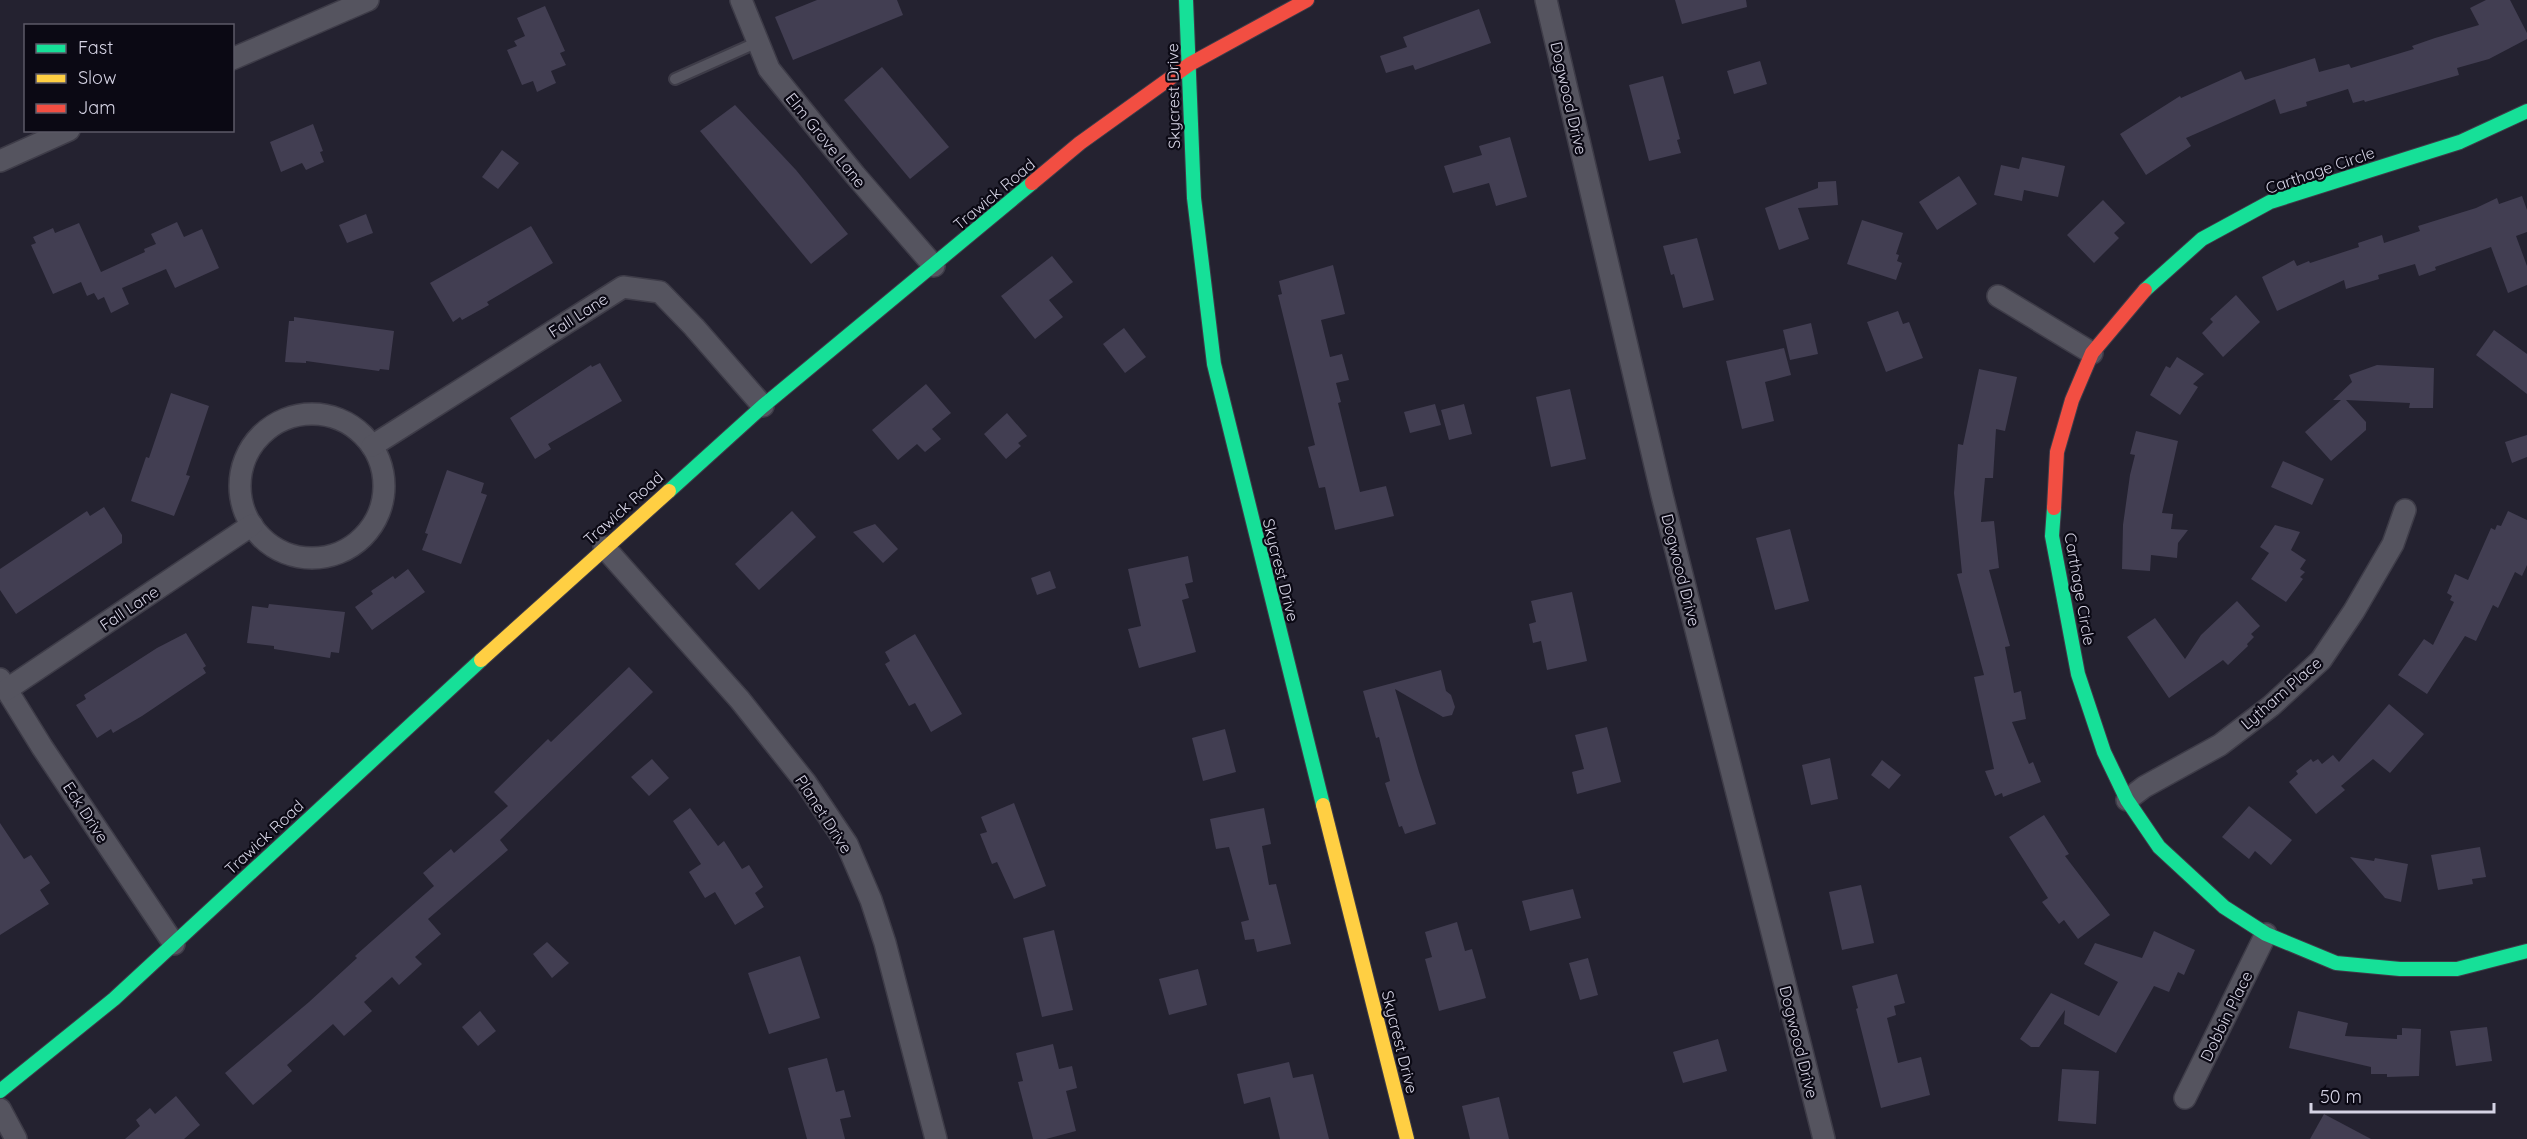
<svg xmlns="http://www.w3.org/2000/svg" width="2527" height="1139" viewBox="0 0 2527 1139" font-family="Quicksand,sans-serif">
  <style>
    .building { fill: #423e52 }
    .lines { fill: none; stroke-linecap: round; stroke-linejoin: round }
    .lane-casing { stroke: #3e3c48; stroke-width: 14 }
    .street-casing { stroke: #3e3c48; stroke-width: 24 }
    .fast-casing { stroke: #3e3c48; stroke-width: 16 }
    .slow-casing { stroke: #3e3c48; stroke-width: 16 }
    .jam-casing { stroke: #3e3c48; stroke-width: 16 }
    .lane { stroke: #55545f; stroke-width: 10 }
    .street { stroke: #55545f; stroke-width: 21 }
    .fast { stroke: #16e098; stroke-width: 14 }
    .slow { stroke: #ffcf43; stroke-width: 14 }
    .jam { stroke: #f24e42; stroke-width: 14 }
    .labels { text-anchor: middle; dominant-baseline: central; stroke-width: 4.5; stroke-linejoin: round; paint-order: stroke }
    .street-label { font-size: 16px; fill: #d5d3e4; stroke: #0b0914 }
  </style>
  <rect width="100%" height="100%" fill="#242230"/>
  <g class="building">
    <path d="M817,0H897L903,15L793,60L775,17Z"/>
    <path d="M1675,0H1746L1747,7L1682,24Z"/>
    <path d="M2486,0H2510L2527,33V39L2489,59L2457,68L2459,75L2365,102L2364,100L2353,103L2348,89L2306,102L2307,106L2280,114L2275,99L2186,138L2191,146L2146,175L2120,134L2180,96L2181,98L2241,71L2245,80L2315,58L2319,72L2349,64L2351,68L2414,49L2412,46L2435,38L2479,25L2470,8Z"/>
    <path d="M545,6L565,51L560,53L566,65L551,71L556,83L537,92L533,81L522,85L507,50L517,46L514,41L525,36L517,18Z"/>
    <path d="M1479,9L1491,43L1415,70L1413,65L1386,73L1380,56L1407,47L1403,37Z"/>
    <path d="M1760,61L1767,84L1734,94L1727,71Z"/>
    <path d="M882,67L949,147L910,179L844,100Z"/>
    <path d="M1663,76L1680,139L1677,140L1681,153L1649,161L1629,85Z"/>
    <path d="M735,105L796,170L848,234L811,264L700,131Z"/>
    <path d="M313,124L323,151L320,152L324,162L306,170L302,163L281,172L270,142Z"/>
    <path d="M1510,137L1527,197L1496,206L1489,183L1453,193L1444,166L1482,155L1479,146Z"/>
    <path d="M502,150L519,163L498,189L482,177Z"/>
    <path d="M2022,157L2065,166L2058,197L2024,190L2022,201L1994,195L2001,165L2019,169Z"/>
    <path d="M1959,176L1977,204L1937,230L1919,202Z"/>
    <path d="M1836,181L1838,205L1798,208L1809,239L1779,250L1765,208L1818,188V182Z"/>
    <path d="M2522,196L2527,210V232L2516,236L2527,266V285L2508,293L2491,247L2435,267L2436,270L2419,276L2415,264L2378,275L2379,279L2346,289L2344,280L2277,311L2262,277L2294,260L2297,266L2309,261L2310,263L2359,247L2358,243L2382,235L2384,243L2420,231L2418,226L2476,208L2497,198L2499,204Z"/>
    <path d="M2103,200L2125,223L2114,233L2119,238L2094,263L2067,235Z"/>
    <path d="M366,214L373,233L347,243L339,225Z"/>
    <path d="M1862,220L1903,233L1896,254L1899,255L1897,261L1902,263L1896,280L1847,264Z"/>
    <path d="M177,222L184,237L202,229L219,268L175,288L166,269L122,288L129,304L111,313L104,297L98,300L94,293L87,296L81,282L53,294L31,245L36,243L33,237L53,228L55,233L79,223L101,272L145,252L144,249L156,244L151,234Z"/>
    <path d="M531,226L553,263L487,302L489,305L462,320L460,317L453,322L430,283Z"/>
    <path d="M1697,238L1714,300L1683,308L1674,274L1671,275L1663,246Z"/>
    <path d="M1052,256L1073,282L1049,300L1063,317L1035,339L1001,296Z"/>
    <path d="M1333,265L1345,314L1321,320L1330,357L1342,354L1349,380L1336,383L1341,402L1338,403L1360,492L1386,486L1394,516L1335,530L1325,487L1319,488L1308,447L1315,445L1278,295L1282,294L1279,281Z"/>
    <path d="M2236,295L2260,322L2223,357L2202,333L2213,322L2210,319Z"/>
    <path d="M1898,311L1903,324L1909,322L1923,358L1886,372L1867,322Z"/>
    <path d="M294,317L394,331L389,370L380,369L379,371L306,361V363L285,362L289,321H294Z"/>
    <path d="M1811,323L1818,354L1790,360L1783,330Z"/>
    <path d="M1124,328L1146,357L1125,373L1103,344Z"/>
    <path d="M2494,330L2527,354V394L2476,355Z"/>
    <path d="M1784,348L1791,375L1765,382L1774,421L1742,429L1726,361Z"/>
    <path d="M2177,357L2204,374L2193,384L2198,387L2180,415L2150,395L2166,366L2170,368Z"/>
    <path d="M600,363L622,401L548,444L551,449L535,459L510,418L591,365L592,367Z"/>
    <path d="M2377,365L2434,368L2433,408H2409L2410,403L2346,400L2366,422V430L2331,461L2305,432L2341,400H2333L2352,382L2349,375Z"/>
    <path d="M1979,369L2017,377L2005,431L1996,429L1993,478H1985L1981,522L1994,521L1999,568L1989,570L2010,646L2005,647L2014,693L2021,691L2026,719L2012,722L2029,764L2033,762L2041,782L2003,797L2002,793L1995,796L1985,771L1994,769L1974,677L1984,675L1957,574L1962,573L1954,493L1958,444L1963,445Z"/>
    <path d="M926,384L951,413L932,429L941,439L925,452L917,444L898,460L872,430Z"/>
    <path d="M1570,389L1586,459L1551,467L1536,397Z"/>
    <path d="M171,393L209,406L186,475L190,476L174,516L131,501L146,457L149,458Z"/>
    <path d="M1435,404L1441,425L1410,433L1404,412Z"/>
    <path d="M1464,404L1472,434L1449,440L1441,410Z"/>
    <path d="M1007,413L1027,436L1018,443L1021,446L1006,459L984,434Z"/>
    <path d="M2136,431L2178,441L2162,513L2173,514L2171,529L2188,530L2178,543L2177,558L2151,555L2150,571L2122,569L2123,525L2130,475L2135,455L2130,454Z"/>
    <path d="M2527,435V457L2512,463L2505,442Z"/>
    <path d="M2283,461L2324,479L2312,505L2271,487Z"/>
    <path d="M447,470L484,483L481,493L487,495L461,564L422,550L428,534L425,533Z"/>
    <path d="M104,507L122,535V543L16,614L0,590V569L87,511L90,516Z"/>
    <path d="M792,511L816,537L759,590L735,564Z"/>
    <path d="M2508,511L2527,520V565L2522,576L2515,572L2498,608L2493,605L2476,641L2465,636L2427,694L2398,675L2424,639L2433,645L2454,602L2450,600L2452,596L2447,593L2455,574L2468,580L2491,528L2495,530L2497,525L2501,526Z"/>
    <path d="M875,524L898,549L883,563L853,532Z"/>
    <path d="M2275,525L2300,532L2291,550L2306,560L2300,569L2305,572L2300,577L2303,579L2286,602L2251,579L2269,553L2260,547Z"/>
    <path d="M1790,529L1809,601L1775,610L1756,538Z"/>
    <path d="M1188,556L1193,582L1185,584L1189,598L1182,600L1196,652L1139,668L1128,629L1141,626L1128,569Z"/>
    <path d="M408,569L425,592L372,630L355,607L373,594L371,591L393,576L395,579Z"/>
    <path d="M1050,571L1056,588L1037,595L1031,578Z"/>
    <path d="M1572,592L1587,661L1547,670L1541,641L1533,643L1529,624L1536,622L1531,601Z"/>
    <path d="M2237,601L2260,626L2251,634L2254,637L2247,644L2248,646L2228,665L2223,660L2169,698L2127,637L2155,618L2185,659L2201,635Z"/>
    <path d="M269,604L345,612L339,653L331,652L330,658L274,649V646L247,643L252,606L268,608Z"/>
    <path d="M186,633L206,666L203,668L206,673L142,716L113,733L111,729L97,738L76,705L86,699L84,695L157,648Z"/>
    <path d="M915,634L962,714L931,732L915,703L909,706L885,664L890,661L885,652Z"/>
    <path d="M629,667L653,692L500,840L508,850L428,919L441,934L415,957L422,964L399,985L392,977L364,1002L372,1011L344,1036L333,1024L287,1065L292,1071L253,1105L225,1073L309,1002L357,958L355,956L434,886L423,873L451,849L454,853L508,806L494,792L548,739L551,742Z"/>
    <path d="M1441,670L1446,691L1451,695L1455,707L1452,715L1443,717L1395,689L1419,772L1436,824L1405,834L1402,826L1399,827L1385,783L1390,781L1379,737L1376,738L1363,691Z"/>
    <path d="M2389,704L2424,734L2390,773L2373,759L2341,786L2345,790L2316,814L2289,782L2298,774L2296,771L2311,759L2313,762L2318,759L2322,764L2333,755L2339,762Z"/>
    <path d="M1607,727L1621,782L1577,794L1572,772L1584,769L1575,735Z"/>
    <path d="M1225,729L1236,772L1203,781L1192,738Z"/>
    <path d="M1830,758L1838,799L1811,805L1802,765Z"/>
    <path d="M652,759L669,778L649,796L631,777Z"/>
    <path d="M1882,760L1901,775L1889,789L1871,775Z"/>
    <path d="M1014,803L1046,886L1014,899L997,862L992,864L980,834L987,832L981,817Z"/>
    <path d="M2249,806L2292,840L2271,865L2255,851L2249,859L2222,837Z"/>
    <path d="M690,808L718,846L724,841L742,869L749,865L763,887L755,893L764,907L735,925L715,892L705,898L689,872L701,864L673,821Z"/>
    <path d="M1264,808L1271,844L1262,846L1269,885L1276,884L1291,944L1257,952L1254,939L1245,940L1241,922L1249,920L1229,847L1216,849L1210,819Z"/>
    <path d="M2044,815L2069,854L2065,856L2110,915L2078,939L2064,920L2059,924L2042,902L2048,898L2009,837Z"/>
    <path d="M0,823L24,859L31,855L50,883L40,890L49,904L0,935Z"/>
    <path d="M2480,847L2486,877L2472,879L2473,884L2438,890L2431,855Z"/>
    <path d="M2350,857L2374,861L2375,858L2408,864L2401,902L2385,898Z"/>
    <path d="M1861,885L1874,943L1842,950L1829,892Z"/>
    <path d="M1573,889L1581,918L1530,931L1522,901Z"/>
    <path d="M1457,922L1465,951L1472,949L1486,998L1439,1011L1425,959L1432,957L1425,932Z"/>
    <path d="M1054,930L1073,1010L1042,1017L1023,938Z"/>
    <path d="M2154,931L2195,950L2184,975L2178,972L2169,992L2154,986L2116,1053L2064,1024L2065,1010L2039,1047H2031L2020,1039L2051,993L2099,1016L2118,982L2084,964L2095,943L2142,958Z"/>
    <path d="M547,942L569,963L552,978L533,954Z"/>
    <path d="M800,956L820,1018L769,1034L748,973Z"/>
    <path d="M1588,958L1598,995L1580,1000L1569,963Z"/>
    <path d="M1198,969L1207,1005L1169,1015L1159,979Z"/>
    <path d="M1897,974L1905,1003L1894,1006L1896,1015L1887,1018L1898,1063L1921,1057L1930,1095L1881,1108L1856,1009L1858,1008L1852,986Z"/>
    <path d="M480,1011L496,1031L478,1046L462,1027Z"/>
    <path d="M2298,1011L2348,1023L2345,1036L2397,1039V1035H2402V1028L2421,1029L2419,1076L2387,1077V1074H2371V1067L2289,1048Z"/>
    <path d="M2487,1027L2492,1061L2456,1066L2450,1031Z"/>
    <path d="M1718,1039L1727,1071L1683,1083L1673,1052Z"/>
    <path d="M1053,1044L1059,1069L1072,1066L1077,1088L1066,1091L1076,1131L1046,1139H1033L1018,1082L1023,1081L1016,1053Z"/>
    <path d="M827,1058L836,1092L844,1090L851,1117L840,1119L845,1139H807L788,1068Z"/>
    <path d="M1289,1062L1293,1078L1313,1074L1329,1139H1280L1270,1097L1244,1104L1237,1074Z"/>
    <path d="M2062,1069L2099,1071L2096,1124L2058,1121Z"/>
    <path d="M176,1096L200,1125L184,1139H125L140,1126L136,1120L150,1108L155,1114Z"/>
    <path d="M1499,1097L1509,1139H1470L1462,1106Z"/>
    <path d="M2324,1114L2371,1139H2310Z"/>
  </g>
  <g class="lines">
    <defs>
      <path id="lane" d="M675,79L758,42"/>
      <g id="street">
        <path d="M741,0L769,69L855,175L934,266"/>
        <path d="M1546,0L1662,495L1824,1139"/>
        <path d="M232,59L368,0"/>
        <path d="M0,161L69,130"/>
        <path d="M1998,296L2092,353"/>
        <circle cx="312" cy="486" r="72"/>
        <path d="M372,446L623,287L660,292L694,327L763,406"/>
        <path d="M604,547L740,700L806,783L847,844L871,900L885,943L936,1139"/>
        <path d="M0,679L42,747L174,944"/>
        <path d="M6,690L252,525"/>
        <path d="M2127,800L2144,787L2220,745L2271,706L2321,660L2354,611L2393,544L2405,510"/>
        <path d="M2185,1098L2266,934"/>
        <path d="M0,1109L16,1139"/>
      </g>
      <g id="fast">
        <path d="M1186,0L1194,198L1214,364L1323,805"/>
        <path d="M2145,290L2202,239L2270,202L2460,142L2527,111"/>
        <path d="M669,491L763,406L1032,183"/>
        <path d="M2054,508L2052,536L2078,674L2104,752L2127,800L2159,847L2224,907L2266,934L2336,963L2400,969H2457L2527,951"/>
        <path d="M0,1091L114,999L481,660"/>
      </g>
      <g id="slow">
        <path d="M481,660L669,491"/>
        <path d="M1323,805L1407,1139"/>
      </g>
      <g id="jam">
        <path d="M1032,183L1080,143L1190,64L1307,0"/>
        <path d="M2054,508L2057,452L2072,400L2092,353L2145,290"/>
      </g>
    </defs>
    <use href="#lane" class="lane-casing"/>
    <use href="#street" class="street-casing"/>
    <use href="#fast" class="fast-casing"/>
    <use href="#slow" class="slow-casing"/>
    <use href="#jam" class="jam-casing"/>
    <use href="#lane" class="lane"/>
    <use href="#street" class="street"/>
    <use href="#fast" class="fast"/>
    <use href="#slow" class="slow"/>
    <use href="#jam" class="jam"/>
  </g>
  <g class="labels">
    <g class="street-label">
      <text transform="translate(1173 96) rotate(-91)">Skycrest Drive</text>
      <text transform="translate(1569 98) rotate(77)">Dogwood Drive</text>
      <text transform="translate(826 140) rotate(51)">Elm Grove Lane</text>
      <text transform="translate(2320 170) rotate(-19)">Carthage Circle</text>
      <text transform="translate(994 194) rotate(-40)">Trawick Road</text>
      <text transform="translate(578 315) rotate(-33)">Fall Lane</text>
      <text transform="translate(623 508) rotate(-42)">Trawick Road</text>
      <text transform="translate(1281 570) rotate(76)">Skycrest Drive</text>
      <text transform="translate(1681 570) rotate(76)">Dogwood Drive</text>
      <text transform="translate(2080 589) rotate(80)">Carthage Circle</text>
      <text transform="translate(129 608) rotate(-34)">Fall Lane</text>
      <text transform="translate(2281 693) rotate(-41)">Lytham Place</text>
      <text transform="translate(86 812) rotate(57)">Eck Drive</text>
      <text transform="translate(824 814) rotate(57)">Planet Drive</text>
      <text transform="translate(264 837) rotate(-43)">Trawick Road</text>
      <text transform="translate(2226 1016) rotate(-64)">Dobbin Place</text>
      <text transform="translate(1400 1042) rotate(76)">Skycrest Drive</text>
      <text transform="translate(1799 1042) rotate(76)">Dogwood Drive</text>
    </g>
  </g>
  <rect x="24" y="24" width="210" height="108" fill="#0b0914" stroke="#5c5a67" stroke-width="1.5"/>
  <rect x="36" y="44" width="30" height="9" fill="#16e098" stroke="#5c5a67" stroke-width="1.5"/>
  <text x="78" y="54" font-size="18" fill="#d5d3e4">Fast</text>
  <rect x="36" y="74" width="30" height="9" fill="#ffcf43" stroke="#5c5a67" stroke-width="1.5"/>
  <text x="78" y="84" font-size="18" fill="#d5d3e4">Slow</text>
  <rect x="36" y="104" width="30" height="9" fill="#f24e42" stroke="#5c5a67" stroke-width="1.5"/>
  <text x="78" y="114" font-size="18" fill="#d5d3e4">Jam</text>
  <path d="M2311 1103v9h183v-9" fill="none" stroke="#d5d3e4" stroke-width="3"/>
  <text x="2320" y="1103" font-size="18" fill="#d5d3e4" stroke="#0b0914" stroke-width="4.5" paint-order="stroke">50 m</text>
</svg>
